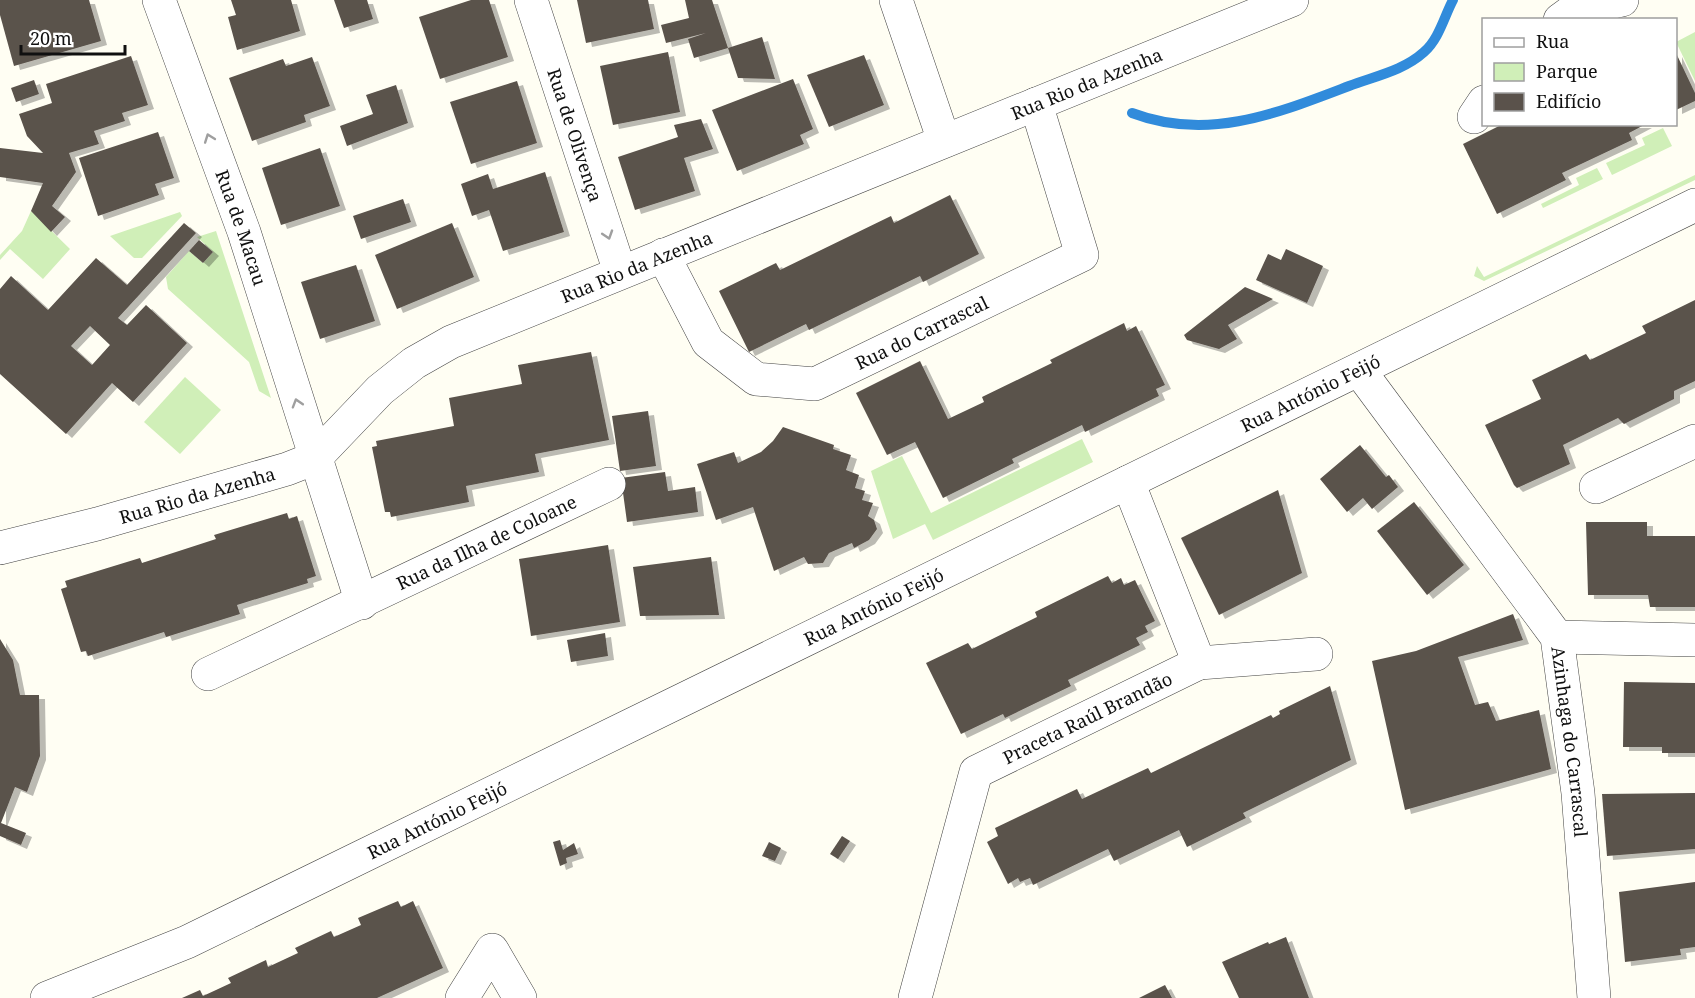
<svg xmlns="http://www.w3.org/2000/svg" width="1695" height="998" viewBox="0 0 1695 998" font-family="'Noto Serif',serif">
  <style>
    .green { fill: #d0efb8 }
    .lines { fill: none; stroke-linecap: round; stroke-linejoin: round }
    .stream { stroke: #318bdb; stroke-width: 10 }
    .building { fill: #5a524b; fill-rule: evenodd; filter: url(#shadow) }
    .minor-casing { stroke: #434343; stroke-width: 34 }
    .minor { stroke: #fff; stroke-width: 33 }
    .oneway { stroke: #9f9f9f }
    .labels { text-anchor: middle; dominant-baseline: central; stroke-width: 6; stroke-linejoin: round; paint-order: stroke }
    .street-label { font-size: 18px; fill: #101010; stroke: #fff }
  </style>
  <defs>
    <filter id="shadow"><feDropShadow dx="6" dy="4" stdDeviation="0" flood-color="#0004"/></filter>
  </defs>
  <rect width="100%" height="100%" fill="#fffef3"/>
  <g class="green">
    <path d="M1695,32V81L1676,42Z"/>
    <path d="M1663,128L1672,146L1612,175L1606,163L1645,145L1642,138Z"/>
    <path d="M1597,168L1603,179L1543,208L1541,204L1579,185L1576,178Z"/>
    <path d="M1695,175V180L1484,281L1474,276L1477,266L1484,277Z"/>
    <path d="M31,211L70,249L43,279L10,249L0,260V255L22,231Z"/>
    <path d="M180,212L182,216L142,258H134L110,236Z"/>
    <path d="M216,231L271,398L259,391L249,362L168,289L166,277L189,251L203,263L213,252L197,237Z"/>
    <path d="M185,377L221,410L180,454L144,422Z"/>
    <path d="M1082,439L1093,462L933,540L925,524L893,539L871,471L902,456L931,513Z"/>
  </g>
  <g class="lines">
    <path class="stream" d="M1132,113C1208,142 1278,113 1349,86C1375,76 1403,71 1424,52C1439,39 1444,17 1453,0"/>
  </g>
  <g class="building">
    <path d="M0,0H89L101,41L14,66L0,15Z"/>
    <path d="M231,0H291L300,31L237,50L228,17L236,15Z"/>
    <path d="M334,0H367L373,19L344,28Z"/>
    <path d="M471,0H489L508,57L440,79L419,17Z"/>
    <path d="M577,0H648L654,29L586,43Z"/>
    <path d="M685,0H712L728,48L694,58L688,39L706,33L666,43L661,25L689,18Z"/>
    <path d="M762,37L775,79L738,78L728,48Z"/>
    <path d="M668,52L680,112L613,125L600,66Z"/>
    <path d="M1676,53L1695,93V101L1676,110Z"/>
    <path d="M864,55L884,105L829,127L807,75Z"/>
    <path d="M131,56L148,105L122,113L125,121L94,131L99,144L69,153L76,172L52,206L65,217L51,232L31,211L43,183L0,177V148L43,153L27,136L19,114L52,103L46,84Z"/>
    <path d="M312,57L330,106L304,115L306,122L252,141L229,78L283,59L286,66Z"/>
    <path d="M793,79L813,129L800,135L804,144L737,171L712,110Z"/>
    <path d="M34,80L39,94L16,102L11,88Z"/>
    <path d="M517,81L537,143L471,164L450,102Z"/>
    <path d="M396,85L408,123L347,146L340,126L373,114L366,95Z"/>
    <path d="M701,119L713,149L684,158L695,191L635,210L618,157L678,137L674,125Z"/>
    <path d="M1503,124H1646L1629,133L1632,140L1562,173L1566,180L1497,214L1463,144Z"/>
    <path d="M158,132L174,178L155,184L159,195L98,216L79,158Z"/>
    <path d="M320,148L340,206L281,225L262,168Z"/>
    <path d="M545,172L564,232L503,251L489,210L472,216L461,184L488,174L493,189Z"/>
    <path d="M950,195L979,254L923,282L920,276L809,330L806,324L749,352L719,291L776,263L780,270L891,216L894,223Z"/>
    <path d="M403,199L411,222L361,239L353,216Z"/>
    <path d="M184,223L196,233L118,318L127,325L146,305L187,343L133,402L112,383L66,434L0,374V289L11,276L48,310L96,258L127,285ZM90,326L110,345L92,365L71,346Z"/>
    <path d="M452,223L474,277L397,309L375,255Z"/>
    <path d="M199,240L213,252L203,263L189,251Z"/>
    <path d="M1286,249L1323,266L1307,303L1256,280L1268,254L1281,260Z"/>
    <path d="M356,265L375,321L320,339L301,282Z"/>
    <path d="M1245,287L1273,299L1228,325L1237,339L1219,349L1187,340L1184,335Z"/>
    <path d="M1695,300V381L1674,391V399L1624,424L1618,418L1565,444L1563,445L1570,464L1517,488L1514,485L1485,425L1541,399L1532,380L1586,354L1590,360L1646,333L1642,326Z"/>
    <path d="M1124,323L1127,331L1136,326L1165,385L1156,389L1159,396L1085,432L1082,425L1012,459L1014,463L943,498L915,442L887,455L856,393L920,361L948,419L984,402L982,397L1052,363L1050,360Z"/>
    <path d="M591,352L609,440L535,454L539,472L466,486L469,502L391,517L390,512H385L372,447L377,446L376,441L454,426L449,398L522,384L518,365Z"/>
    <path d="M648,411L656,466L620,471L612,416Z"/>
    <path d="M783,427L834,445L833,449L851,455L846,470L859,475L855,488L865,491L862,500L873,503L868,516L874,520L877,529L869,540L854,548L852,543L829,553L823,563L808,564L804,557L774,571L753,507L716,520L697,464L734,452L738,463L761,452L773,441Z"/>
    <path d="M1360,445L1386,477L1389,475L1398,487L1372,509L1363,498L1347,512L1320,479Z"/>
    <path d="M665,472L668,491L695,487L698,512L627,522L621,478Z"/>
    <path d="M1278,490L1302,573L1219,615L1181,538Z"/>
    <path d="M1414,502L1464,565L1427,595L1377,531Z"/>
    <path d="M287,513L289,519L297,516L316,576L307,579L308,583L237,605L240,614L166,637L164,632L88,656L86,651L81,652L61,589L67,587L65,581L140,558L142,563L216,539L214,535Z"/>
    <path d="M1586,522H1647V536H1695V607H1650L1648,595H1588Z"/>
    <path d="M608,545L620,622L531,636L519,559Z"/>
    <path d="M711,557L719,615L640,616L633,567Z"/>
    <path d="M1108,576L1112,583L1121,578L1124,585L1135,580L1155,621L1145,626L1148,632L1136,638L1140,645L1068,680L1071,686L1005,718L1003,714L961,734L926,663L968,643L972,649L1037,617L1035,612Z"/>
    <path d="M1513,614L1523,640L1458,657L1475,705L1488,702L1496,721L1539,710L1551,769L1405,810L1372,661L1416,651Z"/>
    <path d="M605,633L608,656L571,662L567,640Z"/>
    <path d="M0,639L13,660L20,695H39L40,756L27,792L15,787L1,823L26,833L21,845L0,836Z"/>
    <path d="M1624,682L1695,683V753H1662V747H1623Z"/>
    <path d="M1330,686L1351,760L1243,813L1246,818L1187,847L1179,830L1114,861L1108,849L1033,885L1030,878L1020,882L1018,878L1008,884L987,842L998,836L995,828L1077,789L1082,799L1148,768L1151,773L1271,715L1273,718L1280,714L1279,711Z"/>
    <path d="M1695,793V849L1607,856L1602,794Z"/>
    <path d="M842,836L850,841L838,859L830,854Z"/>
    <path d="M560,840L563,850L574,843L578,854L566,858L567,863L560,866L553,842Z"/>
    <path d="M769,842L781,848L775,861L762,856Z"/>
    <path d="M1695,882V947L1680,949L1681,955L1625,962L1619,892Z"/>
    <path d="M398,901L401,907L413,901L443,968L377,998H182L200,990L203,996L216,990L231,983L228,978L266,960L268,967L298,953L295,948L331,931L334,937L361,925L358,918Z"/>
    <path d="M1286,937L1309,998H1239L1222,962L1268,942L1269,944Z"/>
    <path d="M1165,985L1172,998H1139Z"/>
  </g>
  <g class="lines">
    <defs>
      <g id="minor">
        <path id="s1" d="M159,0L244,232L362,603"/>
        <path id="s2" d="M531,0L620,272"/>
        <path d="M896,0L944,141"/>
        <path d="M1560,20L1571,12L1622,0"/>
        <path d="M1474,117L1484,102"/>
        <path id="s3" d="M663,255L708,342L756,379L815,384L1082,255L1036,104"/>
        <path id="s4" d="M1359,370L1557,637L1578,793L1594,998"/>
        <path d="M1596,487L1695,441"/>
        <path id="s5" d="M0,548L97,524L287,469L315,458L380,390L414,363L451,342L1292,0"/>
        <path d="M1557,637L1695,640"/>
        <path d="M1199,663L1316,654"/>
        <path id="s6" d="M208,674L609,484"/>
        <path id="s7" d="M47,998L187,942L1695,205"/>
        <path d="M462,998L492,950L520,998"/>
        <path id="s8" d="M915,998L976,772L1199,663L1128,482"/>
      </g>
    </defs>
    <use href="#minor" class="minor-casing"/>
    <use href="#minor" class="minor"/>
  </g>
  <defs><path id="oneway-chevron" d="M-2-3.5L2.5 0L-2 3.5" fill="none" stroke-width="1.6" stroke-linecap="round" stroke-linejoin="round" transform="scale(1.5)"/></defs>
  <g class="oneway">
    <use href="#oneway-chevron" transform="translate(209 138) rotate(-110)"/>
    <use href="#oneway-chevron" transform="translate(608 235) rotate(72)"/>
    <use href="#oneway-chevron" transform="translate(297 403) rotate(-107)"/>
  </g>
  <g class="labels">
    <g class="street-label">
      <text stroke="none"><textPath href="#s5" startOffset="1194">Rua Rio da Azenha</textPath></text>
      <text stroke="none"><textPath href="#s2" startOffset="142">Rua de Olivença</textPath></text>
      <text stroke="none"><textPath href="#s1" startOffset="242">Rua de Macau</textPath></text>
      <text stroke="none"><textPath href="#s5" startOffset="708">Rua Rio da Azenha</textPath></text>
      <text stroke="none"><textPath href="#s3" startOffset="336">Rua do Carrascal</textPath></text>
      <text stroke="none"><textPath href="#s7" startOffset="1401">Rua António Feijó</textPath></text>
      <text stroke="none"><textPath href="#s5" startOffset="204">Rua Rio da Azenha</textPath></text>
      <text stroke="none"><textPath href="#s6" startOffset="308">Rua da Ilha de Coloane</textPath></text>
      <text stroke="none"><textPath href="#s7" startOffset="915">Rua António Feijó</textPath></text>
      <text stroke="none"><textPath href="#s8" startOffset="358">Praceta Raúl Brandão</textPath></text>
      <text stroke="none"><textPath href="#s4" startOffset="438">Azinhaga do Carrascal</textPath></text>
      <text stroke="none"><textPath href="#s7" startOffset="429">Rua António Feijó</textPath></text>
    </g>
  </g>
  <rect x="1482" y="18" width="195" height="108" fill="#ffffff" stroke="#9f9f9f" stroke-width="1.5"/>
  <rect x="1494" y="38" width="30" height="9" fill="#ffffff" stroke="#9f9f9f" stroke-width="1.5"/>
  <text x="1536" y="48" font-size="18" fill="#101010">Rua</text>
  <rect x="1494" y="63" width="30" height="18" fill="#d0efb8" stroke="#9f9f9f" stroke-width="1.5"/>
  <text x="1536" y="78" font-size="18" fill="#101010">Parque</text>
  <rect x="1494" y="93" width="30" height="18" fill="#5a524b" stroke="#9f9f9f" stroke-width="1.5"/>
  <text x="1536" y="108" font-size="18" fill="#101010">Edifício</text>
  <path d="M21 45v9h104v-9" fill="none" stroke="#101010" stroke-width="3"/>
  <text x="30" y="45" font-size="18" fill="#101010" stroke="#ffffff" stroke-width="4.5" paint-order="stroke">20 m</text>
</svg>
